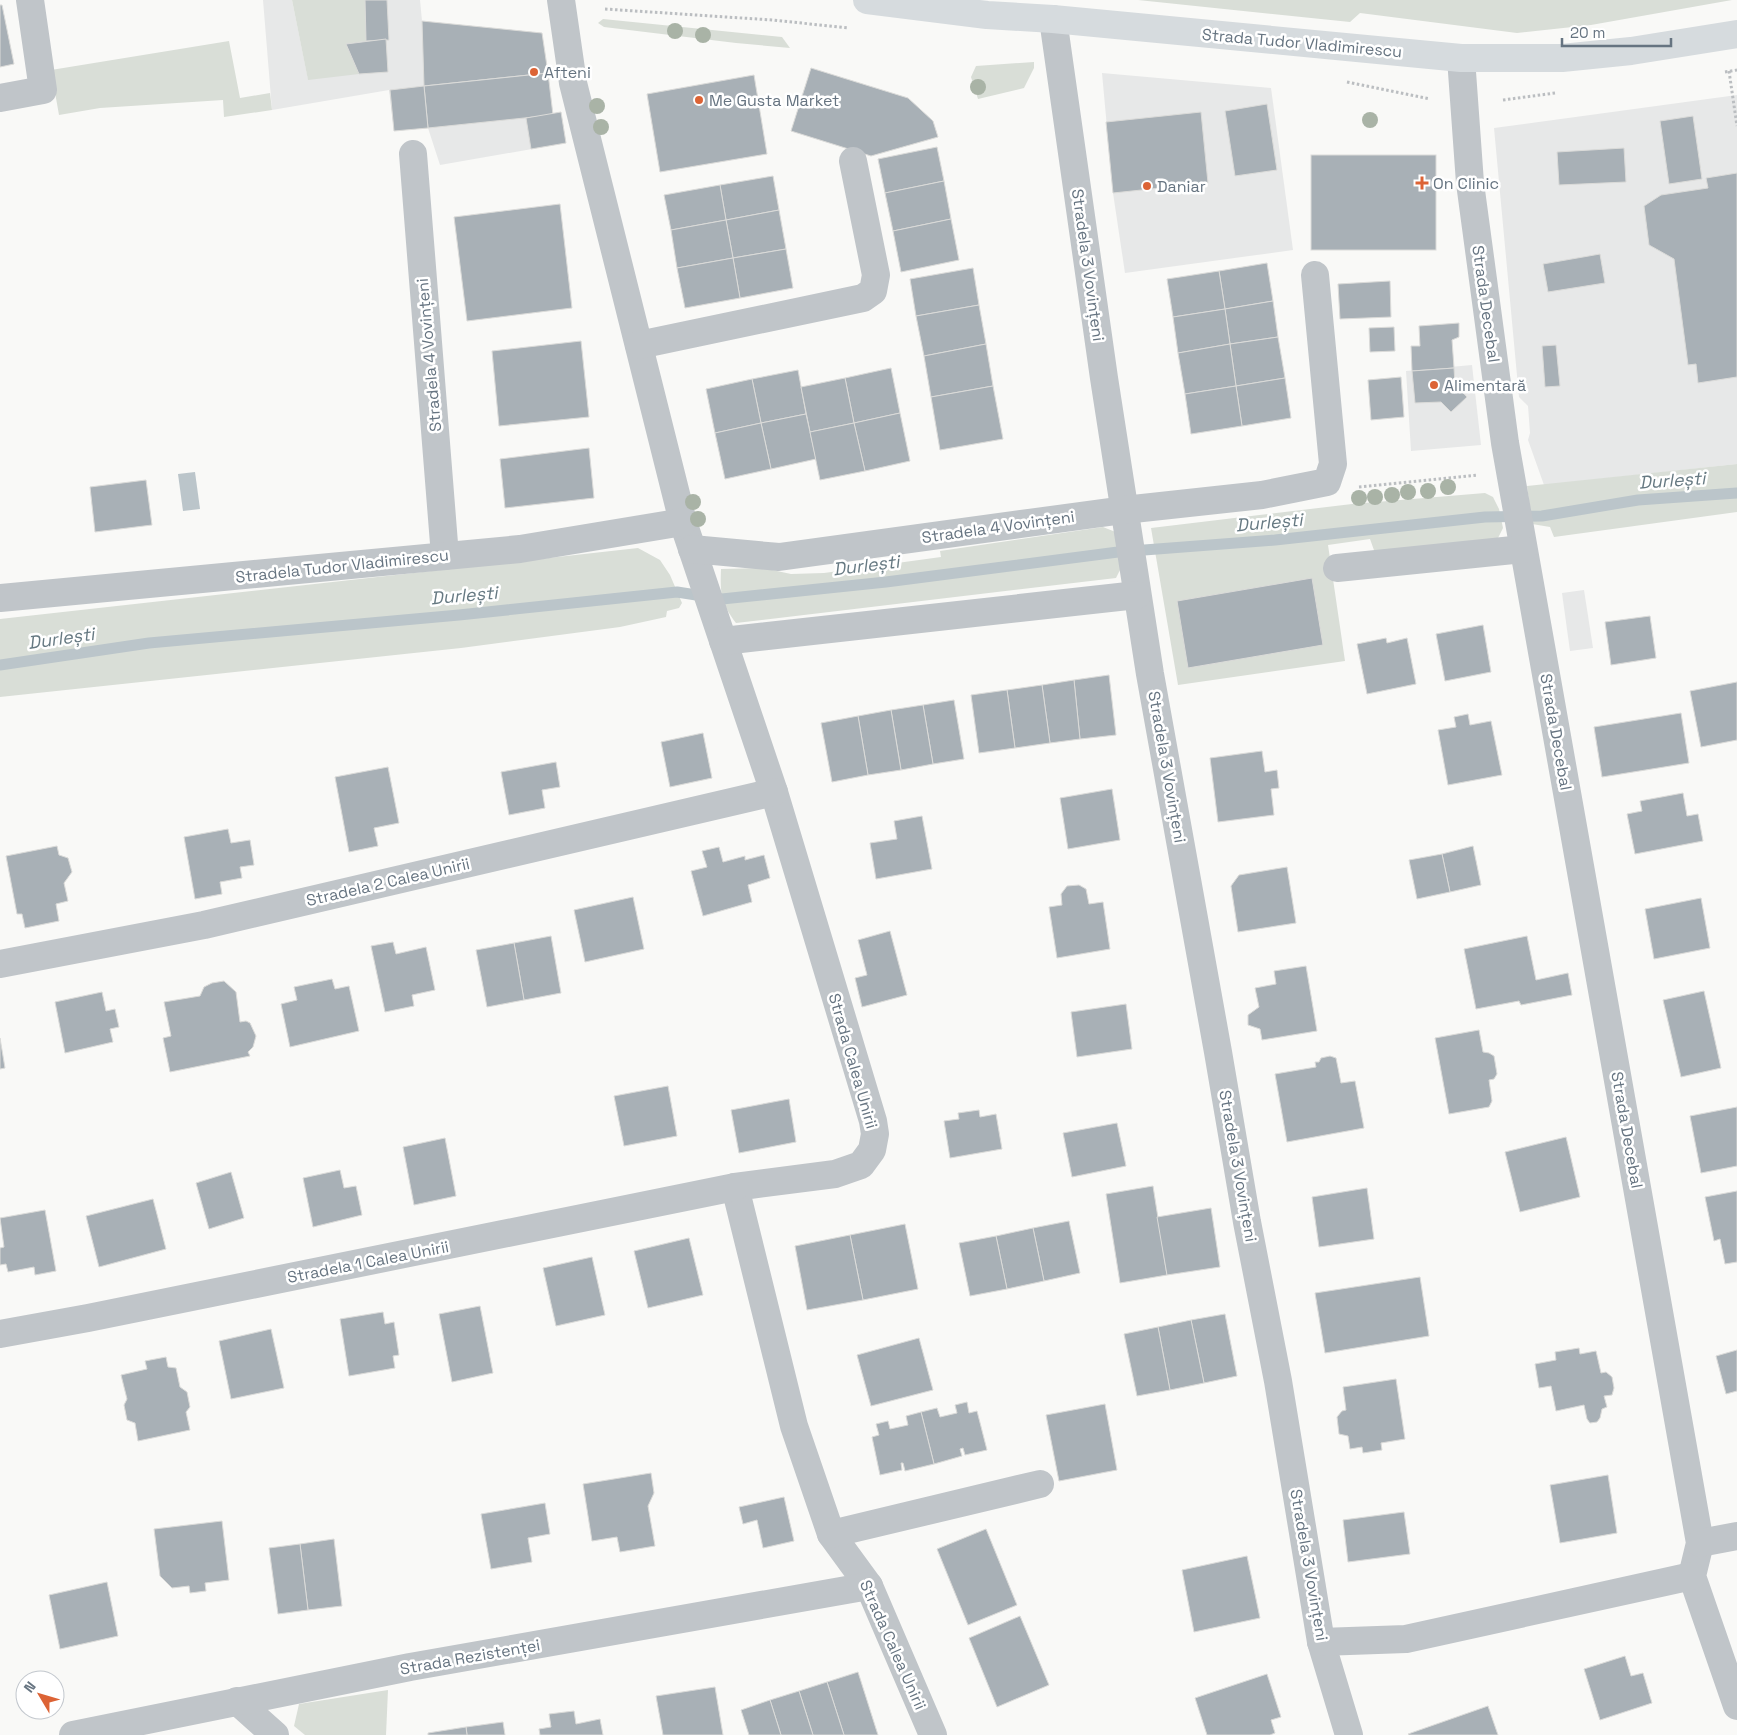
<svg xmlns="http://www.w3.org/2000/svg" width="1737" height="1735" viewBox="0 0 1737 1735" font-family="'Space Grotesk',sans-serif">
  <style>
    .built { fill: #e7e8e8 }
    .green { fill: #d9ded7 }
    .water { fill: #bbc5ca }
    .lines { fill: none; stroke-linecap: round; stroke-linejoin: round }
    .stream { stroke: #bbc5ca; stroke-width: 11 }
    .building { fill: #a8b0b6; stroke: #dbdbd9 }
    .path { stroke: #bbbec1; stroke-width: 3; stroke-dasharray: 2.5 2.5; stroke-linecap: butt }
    .minor { stroke: #c0c5c9; stroke-width: 28 }
    .major { stroke: #d6dbde; stroke-width: 28 }
    .tree { fill: #a9b3a6 }
    .poi-dot { fill: #dc6335; stroke: #fff; stroke-width: 2 }
    .labels { text-anchor: middle; dominant-baseline: central; stroke-width: 5; stroke-linejoin: round; paint-order: stroke }
    .street-label { font-size: 16px; fill: #667481; stroke: #fff }
    .poi-label { font-size: 16px; fill: #667481; stroke: #fff; text-anchor: start }
    .water-label { font-size: 18px; font-style: italic; fill: #667982; stroke: #fff }
  </style>
  <rect width="100%" height="100%" fill="#f9f9f7"/>
  <g class="built">
    <path d="M263,0H292L308,79L346,44L366,40L365,0H420L422,21L542,33L553,114L561,112L566,143L440,165L428,128L394,131L389,90L272,110Z"/>
    <path d="M1102,73L1271,88L1293,250L1125,273L1113,193Z"/>
    <path d="M1737,95V464L1544,485L1528,440L1530,433L1528,406L1519,397L1494,128Z"/>
    <path d="M1472,365L1481,445L1411,451L1406,371Z"/>
    <path d="M1584,590L1593,648L1570,651L1562,593Z"/>
  </g>
  <g class="green">
    <path d="M292,0H365L366,41L346,44L359,74L308,80Z"/>
    <path d="M1138,0H1732L1591,25L1517,33L1360,13L1350,22Z"/>
    <path d="M603,19L782,37L790,48L736,43L604,27L598,23Z"/>
    <path d="M229,41L240,98L270,93L272,110L224,117L223,100L100,108L59,115L51,70Z"/>
    <path d="M1034,62V68L1024,88L978,99L971,77L976,66Z"/>
    <path d="M1737,464V512L1554,537L1550,527L1532,524L1527,486Z"/>
    <path d="M1485,493L1493,497L1499,509L1503,528L1497,540L1375,553L1370,539L1328,545L1345,661L1178,685L1151,528L1352,504Z"/>
    <path d="M1103,527L1118,533L1125,560L1116,578L736,623C721,603 720,594 721,569L763,568L791,574L824,573L941,557L940,551Z"/>
    <path d="M638,548L660,560L670,575L682,603L679,608L667,611L666,617L620,627L461,648L0,697V619Z"/>
    <path d="M388,1690L386,1735H305L294,1726L299,1704Z"/>
  </g>
  <path class="water" d="M195,472L200,509L183,511L178,474Z"/>
  <g class="lines">
    <path class="stream" d="M0,665L149,643L459,615L677,592L722,599L886,582L1118,552L1275,540L1485,517L1542,516L1638,500L1737,493"/>
  </g>
  <g class="building">
    <path d="M365,0H387L389,40L366,41Z"/>
    <path d="M0,5H2L14,64L0,67Z"/>
    <path d="M422,21L542,33L548,73L424,86Z"/>
    <path d="M386,39L388,72L359,74L346,44Z"/>
    <path d="M811,68L908,98L933,121L938,137L871,156L791,131Z"/>
    <path d="M548,73L553,115L428,128L424,86Z"/>
    <path d="M754,75L767,154L660,172L647,94Z"/>
    <path d="M424,86L428,128L394,131L390,90Z"/>
    <path d="M1267,104L1277,170L1235,176L1225,111Z"/>
    <path d="M561,112L566,143L531,149L526,118Z"/>
    <path d="M1201,112L1208,183L1113,193L1106,122Z"/>
    <path d="M1693,116L1702,179L1669,184L1660,121Z"/>
    <path d="M937,147L944,181L885,193L878,159Z"/>
    <path d="M1624,148L1626,182L1559,185L1557,152Z"/>
    <rect x="1311" y="155" width="125" height="95"/>
    <path d="M1737,173V377L1698,383L1696,364L1688,365L1674,259L1649,245L1644,206L1661,195L1708,188L1706,178Z"/>
    <path d="M773,176L779,210L726,220L720,185Z"/>
    <path d="M944,181L951,219L893,231L885,193Z"/>
    <path d="M720,185L726,220L671,230L664,195Z"/>
    <path d="M560,204L572,308L467,321L454,217Z"/>
    <path d="M779,210L786,249L733,258L726,220Z"/>
    <path d="M951,219L959,260L901,272L893,231Z"/>
    <path d="M726,220L733,258L677,268L671,230Z"/>
    <path d="M786,249L793,288L740,298L733,258Z"/>
    <path d="M1600,254L1605,283L1548,292L1543,264Z"/>
    <path d="M733,258L740,298L685,308L677,268Z"/>
    <path d="M1267,263L1273,301L1225,309L1219,271Z"/>
    <path d="M973,268L979,305L916,316L910,279Z"/>
    <path d="M1219,271L1225,309L1173,317L1167,279Z"/>
    <path d="M1390,281L1391,317L1340,319L1338,284Z"/>
    <path d="M1273,301L1278,337L1230,344L1225,309Z"/>
    <path d="M979,305L986,344L924,356L916,316Z"/>
    <path d="M1225,309L1230,344L1178,353L1173,317Z"/>
    <path d="M1459,323V337L1452,340L1454,368L1412,371L1411,346H1420L1419,326Z"/>
    <path d="M1394,327L1395,351L1370,352L1369,328Z"/>
    <path d="M1278,337L1285,378L1236,386L1230,344Z"/>
    <path d="M581,341L589,417L499,426L492,351Z"/>
    <path d="M986,344L993,386L931,397L924,356Z"/>
    <path d="M1230,344L1236,386L1185,394L1178,353Z"/>
    <path d="M1556,345L1560,386L1545,387L1542,346Z"/>
    <path d="M891,368L900,413L854,423L845,378Z"/>
    <path d="M1454,368L1455,384L1467,397L1451,412L1441,402L1415,403L1412,371Z"/>
    <path d="M798,370L806,414L761,423L752,379Z"/>
    <path d="M1401,377L1404,417L1371,420L1368,380Z"/>
    <path d="M845,378L854,423L810,432L801,387Z"/>
    <path d="M1285,378L1291,418L1242,426L1236,386Z"/>
    <path d="M752,379L761,423L715,433L706,389Z"/>
    <path d="M993,386L1003,439L940,450L931,397Z"/>
    <path d="M1236,386L1242,426L1191,434L1185,394Z"/>
    <path d="M900,413L910,461L865,471L854,423Z"/>
    <path d="M806,414L816,459L771,469L761,423Z"/>
    <path d="M761,423L771,469L725,479L715,433Z"/>
    <path d="M854,423L865,471L820,480L810,432Z"/>
    <path d="M589,448L594,498L505,508L500,459Z"/>
    <path d="M146,480L152,525L95,532L90,487Z"/>
    <path d="M1312,578L1323,645L1188,668L1177,601Z"/>
    <path d="M1650,616L1656,658L1611,665L1605,622Z"/>
    <path d="M1483,625L1491,672L1445,681L1436,634Z"/>
    <path d="M1386,638L1387,643L1407,638L1416,684L1367,694L1357,644Z"/>
    <path d="M1109,675L1116,735L1080,739L1074,680Z"/>
    <path d="M1074,680L1080,739L1050,743L1042,685Z"/>
    <path d="M1737,682V740L1701,747L1690,691Z"/>
    <path d="M1042,685L1050,743L1015,748L1007,690Z"/>
    <path d="M1007,690L1015,748L979,753L971,695Z"/>
    <path d="M954,700L964,759L933,764L923,705Z"/>
    <path d="M923,705L933,764L901,770L891,710Z"/>
    <path d="M891,710L901,770L868,775L858,716Z"/>
    <path d="M1681,713L1689,763L1602,777L1594,727Z"/>
    <path d="M1468,714L1470,725L1491,721L1502,775L1448,785L1438,730L1456,727L1454,717Z"/>
    <path d="M858,716L868,775L832,782L821,723Z"/>
    <path d="M703,733L712,778L670,787L661,742Z"/>
    <path d="M1262,751L1265,772L1277,770L1279,788L1271,789L1274,815L1218,822L1210,758Z"/>
    <path d="M556,762L560,787L542,790L545,808L509,815L501,772Z"/>
    <path d="M388,767L399,823L374,828L378,846L349,852L335,777Z"/>
    <path d="M1112,789L1120,840L1068,849L1060,798Z"/>
    <path d="M1683,793L1687,816L1698,814L1703,841L1635,854L1627,814L1642,811L1640,801Z"/>
    <path d="M922,816L932,869L876,879L870,843L897,839L894,821Z"/>
    <path d="M228,829L231,843L250,840L254,865L240,867L242,878L220,882L222,894L195,899L184,837Z"/>
    <path d="M57,846L59,855L68,858L72,872L64,883L68,901L56,904L59,921L25,928L22,914H17L6,856Z"/>
    <path d="M1473,846L1481,885L1450,892L1442,854Z"/>
    <path d="M719,847L723,862L745,856V860L764,855L770,878L748,885L752,902L703,916L691,871L707,867L702,851Z"/>
    <path d="M1442,854L1450,892L1417,899L1409,860Z"/>
    <path d="M1287,867L1296,923L1238,932L1231,886L1239,875Z"/>
    <path d="M1079,885L1086,889L1089,904L1103,902L1110,949L1057,958L1049,907L1062,905L1061,894L1067,886Z"/>
    <path d="M633,897L644,949L585,962L574,910Z"/>
    <path d="M1701,898L1710,948L1654,959L1645,909Z"/>
    <path d="M890,931L907,995L862,1007L855,978L867,975L858,940Z"/>
    <path d="M551,936L561,993L524,1000L514,943Z"/>
    <path d="M1527,936L1536,980L1568,973L1572,995L1521,1005L1519,1001L1476,1009L1464,949Z"/>
    <path d="M393,942L396,954L426,947L435,990L412,995L414,1006L385,1012L371,946Z"/>
    <path d="M514,943L524,1000L487,1007L476,950Z"/>
    <path d="M1306,966L1317,1031L1262,1040L1260,1029L1248,1025V1015L1259,1007L1255,988L1276,984L1274,971Z"/>
    <path d="M332,979L335,989L349,986L359,1031L290,1047L281,1004L297,1000L294,987Z"/>
    <path d="M224,981L236,992L240,1022L246,1021L250,1023L256,1036L253,1047L248,1052L250,1056L170,1072L163,1038L171,1036L164,1002L200,996L204,987L212,983Z"/>
    <path d="M1704,991L1721,1068L1681,1077L1663,1000Z"/>
    <path d="M102,992L106,1011L115,1009L119,1027L110,1029L113,1042L65,1053L55,1002Z"/>
    <path d="M1126,1004L1132,1049L1077,1057L1071,1012Z"/>
    <path d="M1479,1030L1483,1052L1489,1053L1494,1056L1497,1074L1494,1079L1489,1080L1492,1101L1489,1107L1449,1114L1435,1038Z"/>
    <path d="M0,1038L5,1068L0,1069Z"/>
    <path d="M1330,1056L1336,1058L1341,1083L1355,1081L1364,1128L1287,1142L1275,1074L1316,1067L1315,1062H1319L1321,1058Z"/>
    <path d="M668,1086L677,1136L624,1146L614,1096Z"/>
    <path d="M789,1099L796,1142L739,1153L731,1110Z"/>
    <path d="M1737,1107V1166L1701,1173L1690,1116Z"/>
    <path d="M979,1110L980,1117L996,1114L1002,1149L950,1158L944,1121L959,1119L958,1113Z"/>
    <path d="M1117,1123L1126,1166L1072,1177L1063,1133Z"/>
    <path d="M1566,1137L1580,1197L1520,1212L1505,1152Z"/>
    <path d="M445,1138L456,1196L414,1205L403,1147Z"/>
    <path d="M340,1170L344,1188L356,1186L362,1215L313,1227L303,1178Z"/>
    <path d="M231,1172L244,1218L209,1229L196,1183Z"/>
    <path d="M1153,1186L1167,1275L1120,1283L1106,1194Z"/>
    <path d="M1367,1188L1374,1239L1319,1247L1312,1197Z"/>
    <path d="M1737,1191V1262L1725,1264L1720,1239L1714,1241L1705,1197Z"/>
    <path d="M153,1199L166,1249L99,1267L86,1216Z"/>
    <path d="M1211,1208L1220,1267L1167,1275L1157,1217Z"/>
    <path d="M45,1210L56,1271L35,1275L34,1267L8,1272L6,1264L0,1265V1248L4,1247L0,1218Z"/>
    <path d="M1069,1221L1080,1273L1044,1281L1033,1228Z"/>
    <path d="M905,1224L918,1289L863,1300L850,1235Z"/>
    <path d="M1033,1228L1044,1281L1007,1289L996,1236Z"/>
    <path d="M850,1235L863,1300L807,1310L795,1246Z"/>
    <path d="M996,1236L1007,1289L970,1296L959,1243Z"/>
    <path d="M689,1238L703,1295L648,1308L634,1251Z"/>
    <path d="M592,1257L605,1315L556,1326L543,1268Z"/>
    <path d="M1420,1277L1429,1336L1325,1353L1315,1293Z"/>
    <path d="M480,1306L493,1373L452,1382L439,1314Z"/>
    <path d="M383,1312L385,1324L394,1322L399,1355L393,1356L395,1368L349,1376L340,1319Z"/>
    <path d="M1225,1314L1237,1376L1204,1383L1191,1320Z"/>
    <path d="M1191,1320L1204,1383L1170,1390L1158,1327Z"/>
    <path d="M1158,1327L1170,1390L1137,1396L1124,1334Z"/>
    <path d="M271,1329L284,1388L231,1399L219,1341Z"/>
    <path d="M919,1338L933,1390L871,1406L857,1355Z"/>
    <path d="M1579,1348L1580,1354L1596,1351L1601,1373L1606,1372L1612,1377L1614,1388L1612,1395L1604,1396L1607,1407L1602,1409L1600,1418L1597,1422L1590,1423L1587,1419L1584,1405L1556,1411L1551,1386L1539,1388L1535,1364L1556,1360L1555,1352Z"/>
    <path d="M1737,1350V1391L1726,1394L1716,1356Z"/>
    <path d="M166,1357L168,1367L176,1368L180,1387L187,1392L190,1407L186,1412L190,1430L138,1441L135,1423L127,1420L124,1405L127,1399L121,1375L147,1369L145,1361Z"/>
    <path d="M1396,1379L1405,1439L1381,1443L1382,1450L1363,1453L1362,1447L1350,1449L1348,1436L1339,1434L1337,1417L1342,1411L1346,1410L1343,1387Z"/>
    <path d="M967,1402L969,1413L977,1411L987,1450L965,1455L963,1448L960,1449L962,1456L934,1464L921,1412L937,1408L940,1417L957,1413L955,1405Z"/>
    <path d="M1105,1404L1117,1470L1059,1481L1046,1415Z"/>
    <path d="M921,1412L934,1464L905,1471L903,1463H901L902,1470L880,1475L872,1437L879,1435L876,1424L888,1421L890,1429L908,1425L906,1416Z"/>
    <path d="M651,1473L654,1493L648,1506L655,1546L620,1552L617,1537L592,1541L583,1484Z"/>
    <path d="M1608,1475L1617,1533L1560,1543L1550,1485Z"/>
    <path d="M784,1497L794,1541L763,1548L757,1520L743,1524L739,1507Z"/>
    <path d="M545,1503L550,1534L528,1538L532,1562L491,1569L481,1514Z"/>
    <path d="M1404,1512L1410,1554L1348,1562L1343,1520Z"/>
    <path d="M222,1521L229,1580L205,1583L206,1591L190,1593L189,1586L172,1588L160,1576L154,1529Z"/>
    <path d="M986,1529L1017,1605L968,1625L937,1549Z"/>
    <path d="M334,1539L342,1606L308,1610L300,1544Z"/>
    <path d="M300,1544L308,1610L278,1614L269,1548Z"/>
    <path d="M1247,1556L1260,1618L1194,1632L1182,1570Z"/>
    <path d="M107,1582L118,1636L60,1649L49,1595Z"/>
    <path d="M1020,1616L1049,1685L997,1707L969,1638Z"/>
    <path d="M1625,1656L1631,1676L1643,1673L1652,1703L1600,1720L1584,1669Z"/>
    <path d="M858,1672L878,1735H844L827,1682Z"/>
    <path d="M1267,1674L1281,1717L1271,1720L1275,1733L1270,1735H1207L1195,1698Z"/>
    <path d="M827,1682L844,1735H813L799,1691Z"/>
    <path d="M715,1687L723,1735H663L656,1696Z"/>
    <path d="M799,1691L813,1735H781L770,1700Z"/>
    <path d="M770,1700L781,1735H749L741,1710Z"/>
    <path d="M1488,1706L1498,1735H1409L1408,1734Z"/>
    <path d="M574,1711L576,1724L600,1719L603,1735H540L539,1729L551,1727L549,1714Z"/>
    <path d="M503,1722L505,1735H467L466,1727Z"/>
    <path d="M466,1727L467,1735H428V1733Z"/>
  </g>
  <g class="lines">
    <g class="path">
      <path d="M605,9L772,20L849,28"/>
      <path d="M1729,71L1737,126"/>
      <path d="M1725,72L1737,70"/>
      <path d="M1347,82L1430,99"/>
      <path d="M1503,100L1555,93"/>
      <path d="M1359,487L1478,475"/>
    </g>
    <g class="minor">
      <path d="M561,0L573,83L683,522L774,792L873,1121L875,1134L872,1150L861,1165L835,1174L735,1187L794,1426L831,1534L869,1586L933,1735"/>
      <path d="M1053,19L1104,378L1150,674L1218,1052L1247,1222L1278,1381L1321,1642L1349,1735"/>
      <path d="M1461,58L1470,183L1505,443L1700,1543L1692,1576L1737,1706"/>
      <path d="M0,98L43,90L30,0"/>
      <path d="M413,154L445,556"/>
      <path d="M639,345L863,298L873,291L876,275L853,161"/>
      <path d="M692,549L779,557L1124,510L1262,495L1327,482L1333,464L1315,275"/>
      <path d="M1337,568L1523,549"/>
      <path d="M0,598L520,549L683,522"/>
      <path d="M723,641L1137,595"/>
      <path d="M0,964L204,925L774,792"/>
      <path d="M0,1334L88,1318L735,1187"/>
      <path d="M831,1534L1040,1484"/>
      <path d="M1700,1543L1737,1536"/>
      <path d="M1321,1642L1406,1639L1692,1576"/>
      <path d="M237,1701L275,1735"/>
      <path d="M73,1735L410,1667L869,1586"/>
    </g>
    <path class="major" d="M867,0L987,15L1053,19L1461,58H1562L1631,51L1737,34"/>
  </g>
  <g class="tree">
    <circle cx="675" cy="31" r="8"/>
    <circle cx="703" cy="35" r="8"/>
    <circle cx="978" cy="87" r="8"/>
    <circle cx="597" cy="106" r="8"/>
    <circle cx="1370" cy="120" r="8"/>
    <circle cx="601" cy="127" r="8"/>
    <circle cx="1448" cy="487" r="8"/>
    <circle cx="1428" cy="491" r="8"/>
    <circle cx="1408" cy="492" r="8"/>
    <circle cx="1392" cy="495" r="8"/>
    <circle cx="1375" cy="497" r="8"/>
    <circle cx="1359" cy="498" r="8"/>
    <circle cx="693" cy="502" r="8"/>
    <circle cx="698" cy="519" r="8"/>
  </g>
  <g class="poi-dot">
    <circle cx="534" cy="72" r="5"/>
    <circle cx="699" cy="100" r="5"/>
    <path d="M1419.5 175.5h5v5h5v5h-5v5h-5v-5h-5v-5h5z"/>
    <circle cx="1147" cy="186" r="5"/>
    <circle cx="1434" cy="385" r="5"/>
  </g>
  <g class="labels">
    <g class="street-label">
      <text transform="translate(1302 43) rotate(5)">Strada Tudor Vladimirescu</text>
      <text transform="translate(1088 265) rotate(82)">Stradela 3 Vovințeni</text>
      <text transform="translate(1486 304) rotate(82)">Strada Decebal</text>
      <text transform="translate(429 355) rotate(-95)">Stradela 4 Vovințeni</text>
      <text transform="translate(998 527) rotate(-8)">Stradela 4 Vovințeni</text>
      <text transform="translate(342 566) rotate(-6)">Stradela Tudor Vladimirescu</text>
      <text transform="translate(1556 732) rotate(80)">Strada Decebal</text>
      <text transform="translate(1167 767) rotate(80)">Stradela 3 Vovințeni</text>
      <text transform="translate(388 882) rotate(-13)">Stradela 2 Calea Unirii</text>
      <text transform="translate(853 1061) rotate(74)">Strada Calea Unirii</text>
      <text transform="translate(1627 1130) rotate(80)">Strada Decebal</text>
      <text transform="translate(1238 1166) rotate(80)">Stradela 3 Vovințeni</text>
      <text transform="translate(368 1262) rotate(-11)">Stradela 1 Calea Unirii</text>
      <text transform="translate(1309 1565) rotate(80)">Stradela 3 Vovințeni</text>
      <text transform="translate(893 1645) rotate(66)">Strada Calea Unirii</text>
      <text transform="translate(470 1657) rotate(-10)">Strada Rezistenței</text>
    </g>
    <g class="poi-label">
      <text x="544" y="72">Afteni</text>
      <text x="709" y="100">Me Gusta Market</text>
      <text x="1433" y="183">On Clinic</text>
      <text x="1157" y="186">Daniar</text>
      <text x="1444" y="385">Alimentară</text>
    </g>
    <g class="water-label">
      <text transform="translate(1672 480) rotate(-4)">Durlești</text>
      <text transform="translate(1269 522) rotate(-5)">Durlești</text>
      <text transform="translate(866 565) rotate(-7)">Durlești</text>
      <text transform="translate(464 595) rotate(-5)">Durlești</text>
      <text transform="translate(61 638) rotate(-8)">Durlești</text>
    </g>
  </g>
  <g transform="translate(40 1695) rotate(308)"><circle r="24" fill="#ffffff" stroke="#c2c7cd"/>
  <path d="M0-4L9 19L0 12L-9 19Z" fill="#dc6335"/>
  <text y="-8" font-size="14" font-weight="bold" text-anchor="middle" fill="#667481">N</text>
  </g>
  <path d="M1562 38v8h109v-8" fill="none" stroke="#667481" stroke-width="2.5"/>
  <text x="1570" y="38" font-size="15" fill="#667481" stroke="#ffffff" stroke-width="4" paint-order="stroke">20 m</text>
</svg>
